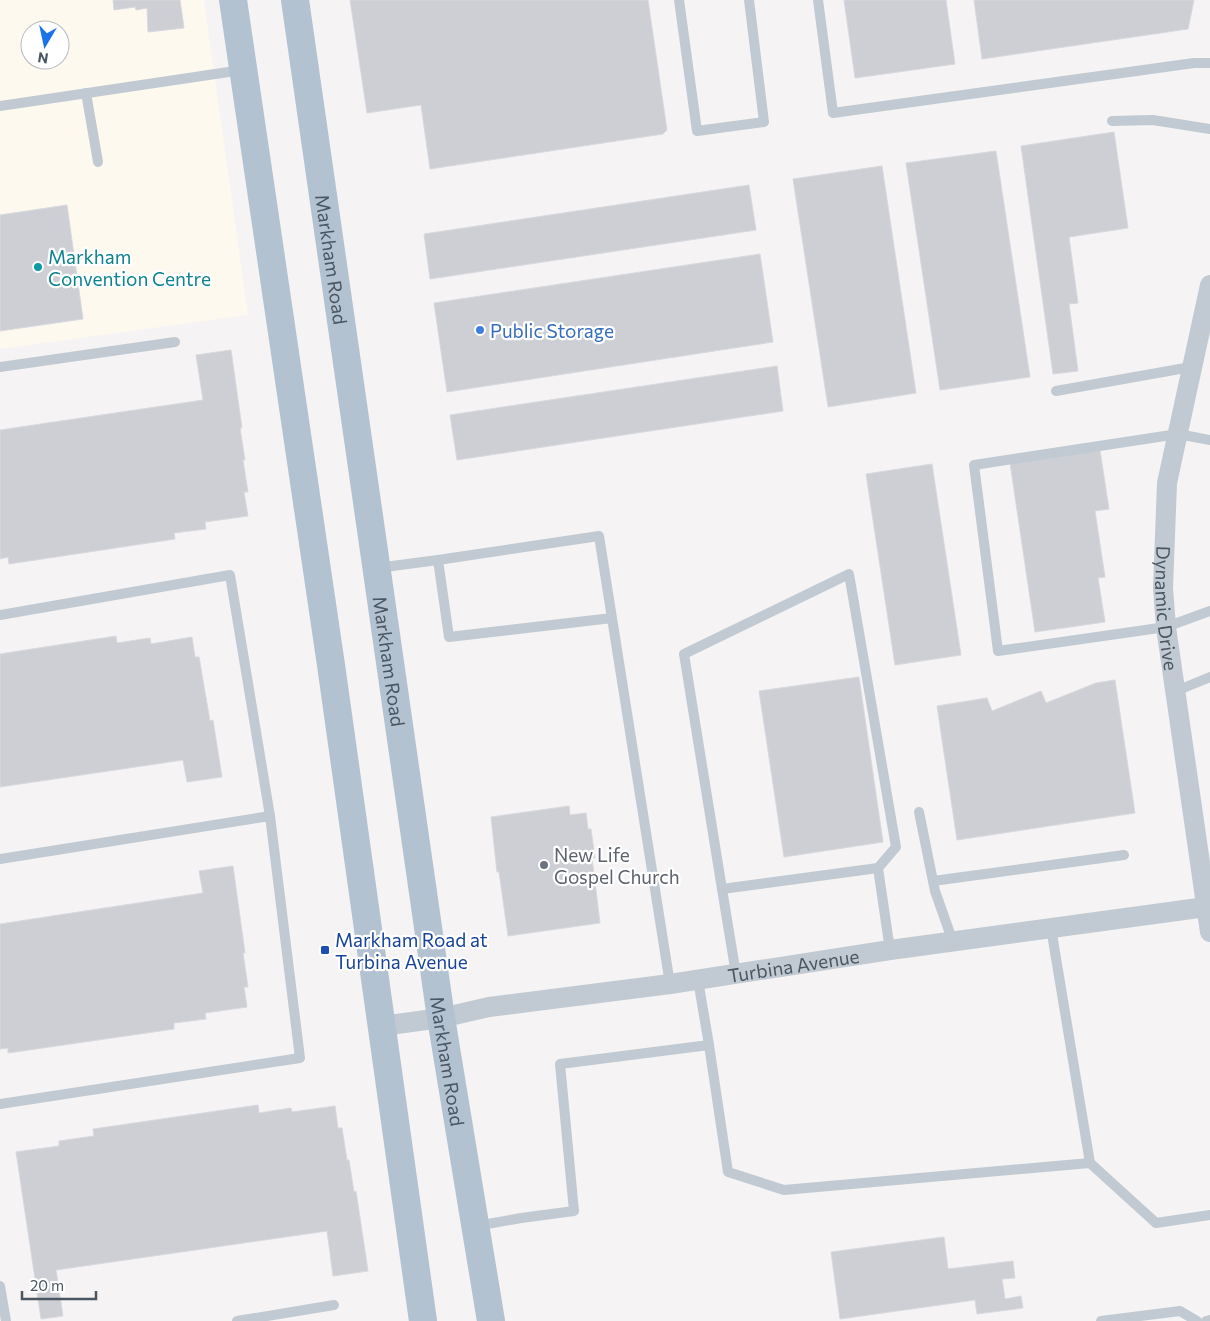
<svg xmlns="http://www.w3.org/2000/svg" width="1210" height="1321" viewBox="0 0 1210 1321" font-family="Commissioner,sans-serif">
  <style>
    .commercial { fill: #fdf9ef; fill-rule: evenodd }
    .building { fill: #cdcfd5; stroke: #d7d9de }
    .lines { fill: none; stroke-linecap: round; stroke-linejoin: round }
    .lane { stroke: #c1cad2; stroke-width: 10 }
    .street { stroke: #c1cad2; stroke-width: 20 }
    .primary { stroke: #b3c2d1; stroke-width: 28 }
    .culture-dot { fill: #0f9aa8; stroke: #fff; stroke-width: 2 }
    .shop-dot { fill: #3f7fe0; stroke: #fff; stroke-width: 2 }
    .worship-dot { fill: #6b7280; stroke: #fff; stroke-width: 2 }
    .transit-dot { fill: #1a4fb4; stroke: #fff; stroke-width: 2 }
    .labels { text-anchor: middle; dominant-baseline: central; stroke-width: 4.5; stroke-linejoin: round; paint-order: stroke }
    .culture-label { font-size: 19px; fill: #0d838f; stroke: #fff; text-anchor: start }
    .street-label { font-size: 19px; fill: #4a5661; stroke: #fff }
    .shop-label { font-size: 19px; fill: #366cbe; stroke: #fff; text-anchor: start }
    .worship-label { font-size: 19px; fill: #5b616d; stroke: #fff; text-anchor: start }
    .transit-label { font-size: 19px; fill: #164399; stroke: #fff; text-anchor: start }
  </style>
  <rect width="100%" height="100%" fill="#f5f3f3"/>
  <path class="commercial" d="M0,0H204L248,315L0,349ZM30,30H60V60H30Z"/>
  <g class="building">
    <path d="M113,0H180L184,28L148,32L147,8L136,10L135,7L114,10Z"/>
    <path d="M350,0H648L667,130L663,134L430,169L421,105L367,113Z"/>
    <path d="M844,0H946L955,64L855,78Z"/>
    <path d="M974,0H1194L1188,29L982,59Z"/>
    <path d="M1114,132L1128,228L1069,237L1078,303L1069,304L1078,371L1053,374L1021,146Z"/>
    <path d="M996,151L1030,377L940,390L906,163Z"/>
    <path d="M882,166L916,393L828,407L793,179Z"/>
    <path d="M749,185L756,230L430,279L424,234Z"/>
    <path d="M67,205L83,319L0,331V215Z"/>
    <path d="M760,254L773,342L447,392L434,303Z"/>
    <path d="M231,350L242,428H240L245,460H243L248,492H244L248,516L205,522L206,529L174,533L175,539L9,564L8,557L0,559V430L203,400L196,355Z"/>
    <path d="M777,366L783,411L457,460L450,415Z"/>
    <path d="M1100,450L1109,509L1095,511L1105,577L1098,578L1105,622L1035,632L1010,463Z"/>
    <path d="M932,464L961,655L895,665L866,474Z"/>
    <path d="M116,636L117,643L150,638L151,644L192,637L195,657H199L210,721L213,720L222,777L187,782L183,760L0,787V654Z"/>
    <path d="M859,677L883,842L784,857L759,691Z"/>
    <path d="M1115,680L1135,813L957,840L937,706L987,698L992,711L1041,691L1046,703L1096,683Z"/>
    <path d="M569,806L570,815L586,813L588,829H591L595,858H592L594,874L600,923L508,936L499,872H497L491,817Z"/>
    <path d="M233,866L245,953H243L248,987H244L247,1007L205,1013L206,1019L174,1023V1029L8,1053V1048L0,1049V924L203,893L199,871Z"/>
    <path d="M258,1105L259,1113L291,1108L292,1112L335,1106L338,1128H342L347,1160H349L354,1192L356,1191L368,1271L333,1276L327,1231L56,1270L63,1316L41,1319L16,1152L59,1146V1141L94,1136L93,1129Z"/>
    <path d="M944,1237L948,1269L1013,1261L1015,1278L1002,1279L1005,1299L1021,1296L1023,1308L977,1314L975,1300L840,1319L831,1252Z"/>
  </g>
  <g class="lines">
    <g class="lane">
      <path d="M679,0L697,131L764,122L749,0"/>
      <path d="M818,0L833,113L1194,63H1210"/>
      <path d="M86,93L98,162"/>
      <path d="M0,106L242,70"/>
      <path d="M1112,121L1153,120L1210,129"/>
      <path d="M0,367L175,342"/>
      <path d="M1056,391L1191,367"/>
      <path d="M1210,440L1178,434L974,465L998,651L1166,627L1210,611"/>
      <path d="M377,568L438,560"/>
      <path d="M0,615L230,575L270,816"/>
      <path d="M612,618L449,637L438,560L599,536L670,984"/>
      <path d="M1176,691L1210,677"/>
      <path d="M919,812L935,891L953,942"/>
      <path d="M0,859L270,816L300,1058L0,1104"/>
      <path d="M933,881L1124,855"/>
      <path d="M722,889L684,654L849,574L896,847L878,868"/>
      <path d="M1051,928L1090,1163L1156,1223L1210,1215"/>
      <path d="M736,974L722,889L878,868L890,950"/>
      <path d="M698,980L709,1045"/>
      <path d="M476,1226L521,1218L574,1211L560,1064L709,1045L728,1172L784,1190L1090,1163"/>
      <path d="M0,1286L6,1321"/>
      <path d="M237,1321L334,1305"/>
      <path d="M1101,1321L1180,1311L1197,1321"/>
      <path d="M1206,1321L1210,1320"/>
    </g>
    <g class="street">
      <path id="s1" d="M1210,285L1167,483L1163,588L1166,627L1210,932"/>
      <path id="s2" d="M382,1026L441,1018L489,1007L670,984L890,950L1206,907"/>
    </g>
    <g class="primary">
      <path d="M233,0L331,665L423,1321"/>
      <path id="s3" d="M295,0L441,1018L491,1321"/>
    </g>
  </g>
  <circle class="culture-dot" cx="38" cy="267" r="5"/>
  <circle class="shop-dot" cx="480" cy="330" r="5"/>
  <circle class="worship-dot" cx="544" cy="865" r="5"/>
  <rect class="transit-dot" x="320" y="945" width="10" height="10" rx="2.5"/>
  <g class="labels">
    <g class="culture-label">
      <text x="48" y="256">Markham<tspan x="48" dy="22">Convention Centre</tspan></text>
    </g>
    <g class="street-label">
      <text stroke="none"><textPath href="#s3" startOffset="262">Markham Road</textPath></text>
      <text stroke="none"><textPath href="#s1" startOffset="328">Dynamic Drive</textPath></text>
      <text stroke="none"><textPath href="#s3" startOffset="668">Markham Road</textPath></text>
      <text stroke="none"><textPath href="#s2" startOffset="416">Turbina Avenue</textPath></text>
      <text stroke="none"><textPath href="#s3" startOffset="1072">Markham Road</textPath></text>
    </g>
    <g class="shop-label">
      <text x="490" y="330">Public Storage</text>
    </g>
    <g class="worship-label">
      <text x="554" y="854">New Life<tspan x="554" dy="22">Gospel Church</tspan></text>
    </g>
    <g class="transit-label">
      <text x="335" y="939">Markham Road at<tspan x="335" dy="22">Turbina Avenue</tspan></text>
    </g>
  </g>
  <g transform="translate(45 45) rotate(189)"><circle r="24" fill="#ffffff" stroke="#b7bbc0"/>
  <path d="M0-4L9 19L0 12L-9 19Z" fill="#1a73e8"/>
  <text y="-8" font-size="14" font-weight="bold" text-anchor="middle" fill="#4a5661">N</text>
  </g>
  <path d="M22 1291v8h74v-8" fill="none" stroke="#4a5661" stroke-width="2.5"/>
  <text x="30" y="1291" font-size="15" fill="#4a5661" stroke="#ffffff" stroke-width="4" paint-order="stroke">20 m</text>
</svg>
